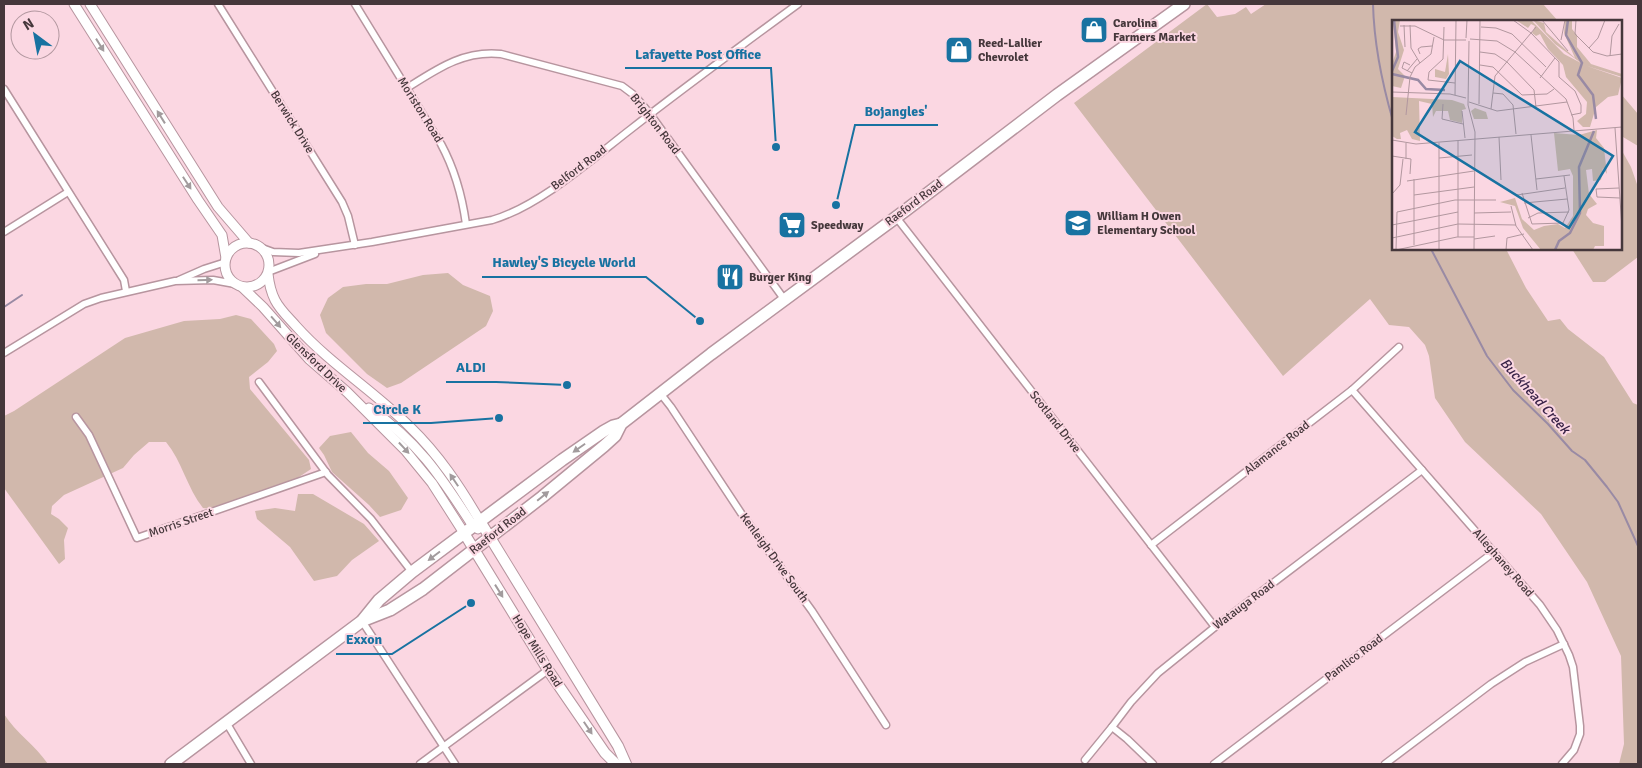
<svg xmlns="http://www.w3.org/2000/svg" width="1642" height="768" viewBox="0 0 1642 768" font-family="Signika,sans-serif">
  <style>
    .green { fill: #d1b8ac }
    .lines { fill: none; stroke-linecap: round; stroke-linejoin: round }
    .stream { stroke: #998aa4; stroke-width: 2 }
    .street-casing { stroke: #b7959f; stroke-width: 9 }
    .secondary-casing { stroke: #b7959f; stroke-width: 11 }
    .primary-casing { stroke: #b7959f; stroke-width: 12 }
    .highway-casing { stroke: #b7959f; stroke-width: 14 }
    .street { stroke: #fff; stroke-width: 6 }
    .secondary { stroke: #fff; stroke-width: 9 }
    .primary { stroke: #fff; stroke-width: 10 }
    .highway { stroke: #fff; stroke-width: 11 }
    .oneway { fill: #a29b9d }
    .labels { text-anchor: middle; dominant-baseline: central; stroke-width: 4; stroke-linejoin: round; paint-order: stroke }
    .poi-label { font-size: 12px; font-weight: bold; fill: #45373b; stroke: #fbd7e2; text-anchor: start }
    .street-label { font-size: 12px; fill: #45373b; stroke: #fbd7e2 }
    .water-label { font-size: 14px; font-style: italic; fill: #382247; stroke: #fbd7e2 }
    .inset-river { fill: none; stroke: #998aa4; stroke-width: 2.5 }
    .inset-road { fill: none; stroke: #b2979f; stroke-width: 1 }
    .view { fill: #1872a1; fill-opacity: 0.15; stroke: #1872a1; stroke-width: 2.5 }
    .inset-edge { fill: none; stroke: #45373b; stroke-width: 2.5 }
    .leader { fill: none; stroke: #1872a1; stroke-width: 2 }
    .callout-dot { fill: #1872a1; stroke: #fbd7e2; stroke-width: 2 }
    .callout-label { font-size: 14px; text-anchor: middle; font-weight: bold; fill: #1872a1; stroke: #fbd7e2; stroke-width: 4; stroke-linejoin: round; paint-order: stroke }
  </style>
  <rect width="100%" height="100%" fill="#fbd7e2"/>
  <g class="green">
    <path d="M1207,4L1217,17L1235,14L1246,7L1251,14L1266,4H1543L1558,21H1393V249H1506L1526,288L1548,321L1560,319L1568,329L1604,357L1633,403L1638,405V764H1619L1624,744L1621,656L1587,582L1541,514L1465,442L1435,398L1429,356L1425,345L1409,327L1389,325L1370,299L1283,376L1074,103Z"/>
    <path d="M1621,94L1638,114V146L1623,137L1621,142Z"/>
    <path d="M1621,149L1631,167L1638,187V257L1605,282H1593L1572,249H1621Z"/>
    <path d="M448,273L463,285L490,296L493,311L486,326L401,383L387,388L367,374L326,333L320,315L328,298L343,287L366,284H387L423,275Z"/>
    <path d="M236,315L251,319L274,344L277,351L268,362L249,377L250,389L309,460L311,469L296,479L211,509L203,508C187,488 182,461 166,442H149L134,455L123,468L64,495L52,506L51,514L59,519L68,528L64,540L65,559L59,564L4,488V416L14,411L125,338L184,321L220,319Z"/>
    <path d="M351,432L368,453L389,471L408,498L401,510L380,517L369,505L332,472L324,455L319,448L330,436Z"/>
    <path d="M298,494H313L364,524L379,541L352,560L337,576L314,581L290,547L257,519L255,511L275,508L295,511Z"/>
    <path d="M4,714C16,733 35,745 48,764H4Z"/>
  </g>
  <g class="lines">
    <g class="stream">
      <path d="M1373,4C1374,44 1382,83 1393,121"/>
      <path d="M1431,249L1487,356L1513,390L1548,424L1572,451L1585,460L1607,487L1618,502L1638,546"/>
      <path d="M4,307L22,295"/>
    </g>
    <defs>
      <g id="street">
        <path d="M218,4L342,202L348,216L355,245"/>
        <path d="M355,4L441,144C455,170 462,195 466,224"/>
        <path d="M407,88C437,69 464,50 501,54L622,86L634,95L650,114L784,299"/>
        <path d="M4,89L124,280L126,291"/>
        <path d="M896,217L1215,627"/>
        <path d="M4,232L68,192"/>
        <path d="M262,248L273,252L299,253L372,242L492,220C540,206 592,159 631,129C686,86 742,45 798,4"/>
        <path d="M268,272L315,254"/>
        <path d="M179,280L204,269L226,262"/>
        <path d="M4,353L84,304L101,298L175,281L213,280L235,284"/>
        <path d="M259,382L328,475L371,519L412,572"/>
        <path d="M1352,390L1540,605L1557,630L1569,655L1573,667L1580,726V734L1574,750L1562,764"/>
        <path d="M660,393L671,407L741,513L812,611L886,725"/>
        <path d="M76,417L89,435L137,538L326,472"/>
        <path d="M1151,545L1352,390L1399,347"/>
        <path d="M362,621L455,764"/>
        <path d="M226,722L251,764"/>
        <path d="M1112,727L1127,739L1153,764"/>
        <path d="M1085,760L1112,727L1131,702L1158,673L1215,627L1422,470"/>
        <path d="M420,764L548,670"/>
        <path d="M1214,764L1494,552"/>
        <path d="M1385,764L1491,684L1525,662L1564,644"/>
      </g>
      <g id="secondary">
        <path d="M74,4L198,200L222,235L226,258"/>
        <path d="M90,4L218,207L249,243"/>
        <circle cx="247" cy="265" r="22"/>
        <path d="M268,274C269,283 271,292 275,300C280,310 289,318 296,326C330,364 374,391 410,427C439,455 460,487 480,521"/>
        <path d="M242,287L263,307L309,359L347,392L405,450L432,483L464,533"/>
        <path d="M369,408C419,442 441,477 473,526L478,529"/>
      </g>
      <g id="primary">
        <path d="M480,521L618,746L626,764"/>
        <path d="M464,533L548,670L605,753L616,764"/>
      </g>
      <g id="highway">
        <path d="M362,621L390,610L423,589L542,497L604,446L615,436L621,424L711,354L906,210L1057,95L1184,4"/>
        <path d="M171,764L362,621L379,600L412,572L562,460L604,431L613,426L621,424"/>
      </g>
    </defs>
    <use href="#street" class="street-casing"/>
    <use href="#secondary" class="secondary-casing"/>
    <use href="#primary" class="primary-casing"/>
    <use href="#highway" class="highway-casing"/>
    <use href="#street" class="street"/>
    <use href="#secondary" class="secondary"/>
    <use href="#primary" class="primary"/>
    <use href="#highway" class="highway"/>
  </g>
  <defs><path id="oneway-solid" d="M-6-.8H1V-3.2L6.5 0L1 3.2V.8H-6Z" transform="scale(1.25)"/></defs>
  <g class="oneway">
    <use href="#oneway-solid" transform="translate(100 45) rotate(58)"/>
    <use href="#oneway-solid" transform="translate(161 117) rotate(-122)"/>
    <use href="#oneway-solid" transform="translate(187 183) rotate(57)"/>
    <use href="#oneway-solid" transform="translate(205 280) rotate(-1)"/>
    <use href="#oneway-solid" transform="translate(276 322) rotate(49)"/>
    <use href="#oneway-solid" transform="translate(404 448) rotate(47)"/>
    <use href="#oneway-solid" transform="translate(579 448) rotate(145)"/>
    <use href="#oneway-solid" transform="translate(454 480) rotate(-124)"/>
    <use href="#oneway-solid" transform="translate(543 496) rotate(-39)"/>
    <use href="#oneway-solid" transform="translate(434 556) rotate(143)"/>
    <use href="#oneway-solid" transform="translate(499 591) rotate(58)"/>
    <use href="#oneway-solid" transform="translate(588 728) rotate(56)"/>
  </g>
  <defs>
    <symbol id="shop-square" viewBox="-11 -11 22 22"><rect x="-9" y="-9" width="18" height="18" rx="4" fill="#1872a1" stroke="#fbd7e2"/><path d="M-5-2.5h2.3a2.7 3.5 0 0 1 5.4 0H5L5.5 6h-11ZM-1.5-2.5h3a1.5 2.3 0 0 0-3 0Z" fill="#fff"/></symbol>
    <symbol id="school-square" viewBox="-11 -11 22 22"><rect x="-9" y="-9" width="18" height="18" rx="4" fill="#1872a1" stroke="#fbd7e2"/><path d="M0-5L7-2L0 1L-7-2ZM-4 1L0 2.5L4 1V4Q0 6-4 4Z" fill="#fff"/></symbol>
    <symbol id="supermarket-square" viewBox="-11 -11 22 22"><rect x="-9" y="-9" width="18" height="18" rx="4" fill="#1872a1" stroke="#fbd7e2"/><path d="M-6-5.5h2.5l.6 2H6L4.5 2H-2.5L-4.4-4H-6ZM-1.5 3.2a1.3 1.3 0 1 0 .1 0ZM3 3.2a1.3 1.3 0 1 0 .1 0Z" fill="#fff"/></symbol>
    <symbol id="restaurant-square" viewBox="-11 -11 22 22"><rect x="-9" y="-9" width="18" height="18" rx="4" fill="#1872a1" stroke="#fbd7e2"/><path d="M-5-6h1v4h1v-4h1v4h1v-4h1v5L-1.5 .5V6h-2V.5L-5-1ZM5-6V6H3V1.5H1.5Q1.5-4 5-6Z" fill="#fff"/></symbol>
  </defs>
  <g fill-rule="evenodd">
    <use href="#shop-square" x="1078" y="14" width="32" height="32"/>
    <use href="#shop-square" x="943" y="34" width="32" height="32"/>
    <use href="#school-square" x="1062" y="207" width="32" height="32"/>
    <use href="#supermarket-square" x="776" y="209" width="32" height="32"/>
    <use href="#restaurant-square" x="714" y="261" width="32" height="32"/>
  </g>
  <g class="labels">
    <g class="poi-label">
      <text x="1113" y="23">Carolina<tspan x="1113" dy="14">Farmers Market</tspan></text>
      <text x="978" y="43">Reed-Lallier<tspan x="978" dy="14">Chevrolet</tspan></text>
      <text x="1097" y="216">William H Owen<tspan x="1097" dy="14">Elementary School</tspan></text>
      <text x="811" y="225">Speedway</text>
      <text x="749" y="277">Burger King</text>
    </g>
    <g class="street-label">
      <text transform="translate(420 110) rotate(58)">Moriston Road</text>
      <text transform="translate(292 122) rotate(58)">Berwick Drive</text>
      <text transform="translate(655 124) rotate(52)">Brighton Road</text>
      <text transform="translate(579 168) rotate(-37)">Belford Road</text>
      <text transform="translate(914 203) rotate(-37)">Raeford Road</text>
      <text transform="translate(316 363) rotate(44)">Glensford Drive</text>
      <text transform="translate(1055 422) rotate(52)">Scotland Drive</text>
      <text transform="translate(1277 448) rotate(-38)">Alamance Road</text>
      <text transform="translate(181 523) rotate(-19)">Morris Street</text>
      <text transform="translate(498 531) rotate(-38)">Raeford Road</text>
      <text transform="translate(774 558) rotate(54)">Kenleigh Drive South</text>
      <text transform="translate(1503 563) rotate(49)">Alleghaney Road</text>
      <text transform="translate(1244 605) rotate(-37)">Watauga Road</text>
      <text transform="translate(537 651) rotate(58)">Hope Mills Road</text>
      <text transform="translate(1354 658) rotate(-37)">Pamlico Road</text>
    </g>
    <g class="water-label">
      <text transform="translate(1535 396) rotate(48)">Buckhead Creek</text>
    </g>
  </g>
  <g transform="translate(1392 20)">
    <rect width="230" height="230" fill="#fbd7e2"/>
    <path d="M1,0H8L6,12L12,30L6,49L13,56L9,68L0,66V44L4,32ZM124,0H139L172,34L189,43L163,24L141,0L152,3L154,12L183,38L172,13L173,0H183L180,1V9L185,15V27L199,44L230,54V57L195,46L230,58L226,75L216,77L204,87L198,107H191L185,101L194,94L195,82L174,57L171,45L156,29L148,14L144,16L140,13L143,6L139,4L136,8ZM56,34L57,54L54,59L43,57V49L53,52ZM0,77L60,80L72,84L74,89L70,90V103L58,100L56,91H44L41,97L40,84L27,81L28,121L20,119L15,110L8,113L9,119H5L0,116ZM83,88L94,92L96,99H82L79,91ZM205,110L204,118L212,128L215,154L211,148L209,160L201,161L200,149L194,150L197,174L205,184L196,189L194,195L201,203L212,206V226H203L201,230H149L131,208L123,186L108,182L123,178L130,199L142,210L152,206L166,204L173,208L181,196V156L178,149L166,151L162,113L187,115Z" fill="#d1b8ac"/>
    <path class="inset-river" d="M176,0L174,15L190,43L186,55L201,75L204,99M0,51L6,37L2,0M0,54L26,60L34,69L53,70M163,230L167,221L178,213L188,193L187,147L202,111"/>
    <path class="inset-road" d="M121,0L139,13L167,42V57L183,71L189,85V93L179,95M150,0L176,31M184,0L183,14L201,32L215,36L230,34M12,5L13,27M18,5L19,28L28,43M8,6H23L52,20H74M52,7L51,39L37,52L36,60L63,63M89,7L104,8L120,14L154,47M74,18L75,0M78,19L105,21L123,32L174,79L181,98L182,110M169,20L173,0M77,21L76,85L83,112L82,230M197,28L206,18L213,0M88,32L103,34L115,42L142,70L144,87M28,34L26,29L29,27L40,26M218,36L220,16L227,4M18,45L12,42L10,48L20,53M88,45L101,47L130,75L155,74L162,69M15,51L25,39M148,58L163,38M0,72L58,74L74,78M101,73L111,74L121,85L124,114M63,75L64,0M77,82L105,91L175,82M51,84L50,99L71,104M87,84L88,0M99,89L103,56L144,7M70,91L73,118M14,95L18,57L23,47L39,34L42,17M223,108L230,208M139,115L145,170M107,117L109,160M0,120L24,124L230,107M66,121V217M0,136L19,139L18,154M47,138L80,135M14,139V123M144,159L178,155M15,161L82,151M227,168L204,169L205,177L228,178M130,173L140,204L171,203L177,190L172,156M0,174L8,165L11,139M22,175L82,167M125,175L173,168M132,183L175,179M119,186L124,206L141,230M82,193L119,192M136,198L146,193L177,192M0,205L66,192M0,218L66,204L124,205M82,219L103,216M22,225V159M4,230L5,192L63,180H104M4,230L65,217H82M47,230V123M114,230L115,218L132,214"/>
    <path class="view" d="M68,41L221,136L177,208L23,112Z"/>
    <rect width="230" height="230" class="inset-edge"/>
  </g>
  <path class="leader" d="M776 147L771 68H625M836 205L855 125H938M700 321L646 277H482M567 385L496 382H446M499 418L431 423H363M471 603L392 654H336"/>
  <g class="callout-dot">
    <circle cx="776" cy="147" r="5"/>
    <circle cx="836" cy="205" r="5"/>
    <circle cx="700" cy="321" r="5"/>
    <circle cx="567" cy="385" r="5"/>
    <circle cx="499" cy="418" r="5"/>
    <circle cx="471" cy="603" r="5"/>
  </g>
  <g class="callout-label">
    <text x="698" y="59">Lafayette Post Office</text>
    <text x="896" y="116">Bojangles'</text>
    <text x="564" y="267">Hawley'S Bicycle World</text>
    <text x="471" y="372">ALDI</text>
    <text x="397" y="414">Circle K</text>
    <text x="364" y="644">Exxon</text>
  </g>
  <rect width="1642" height="768" fill="none" stroke="#45373b" stroke-width="10"/>
  <g transform="translate(35 35) rotate(328)"><circle r="24" fill="#fbd7e2" stroke="#b2979f"/>
  <path d="M0-4L9 19L0 12L-9 19Z" fill="#1872a1"/>
  <text y="-8" font-size="14" font-weight="bold" text-anchor="middle" fill="#45373b">N</text>
  </g>
</svg>
